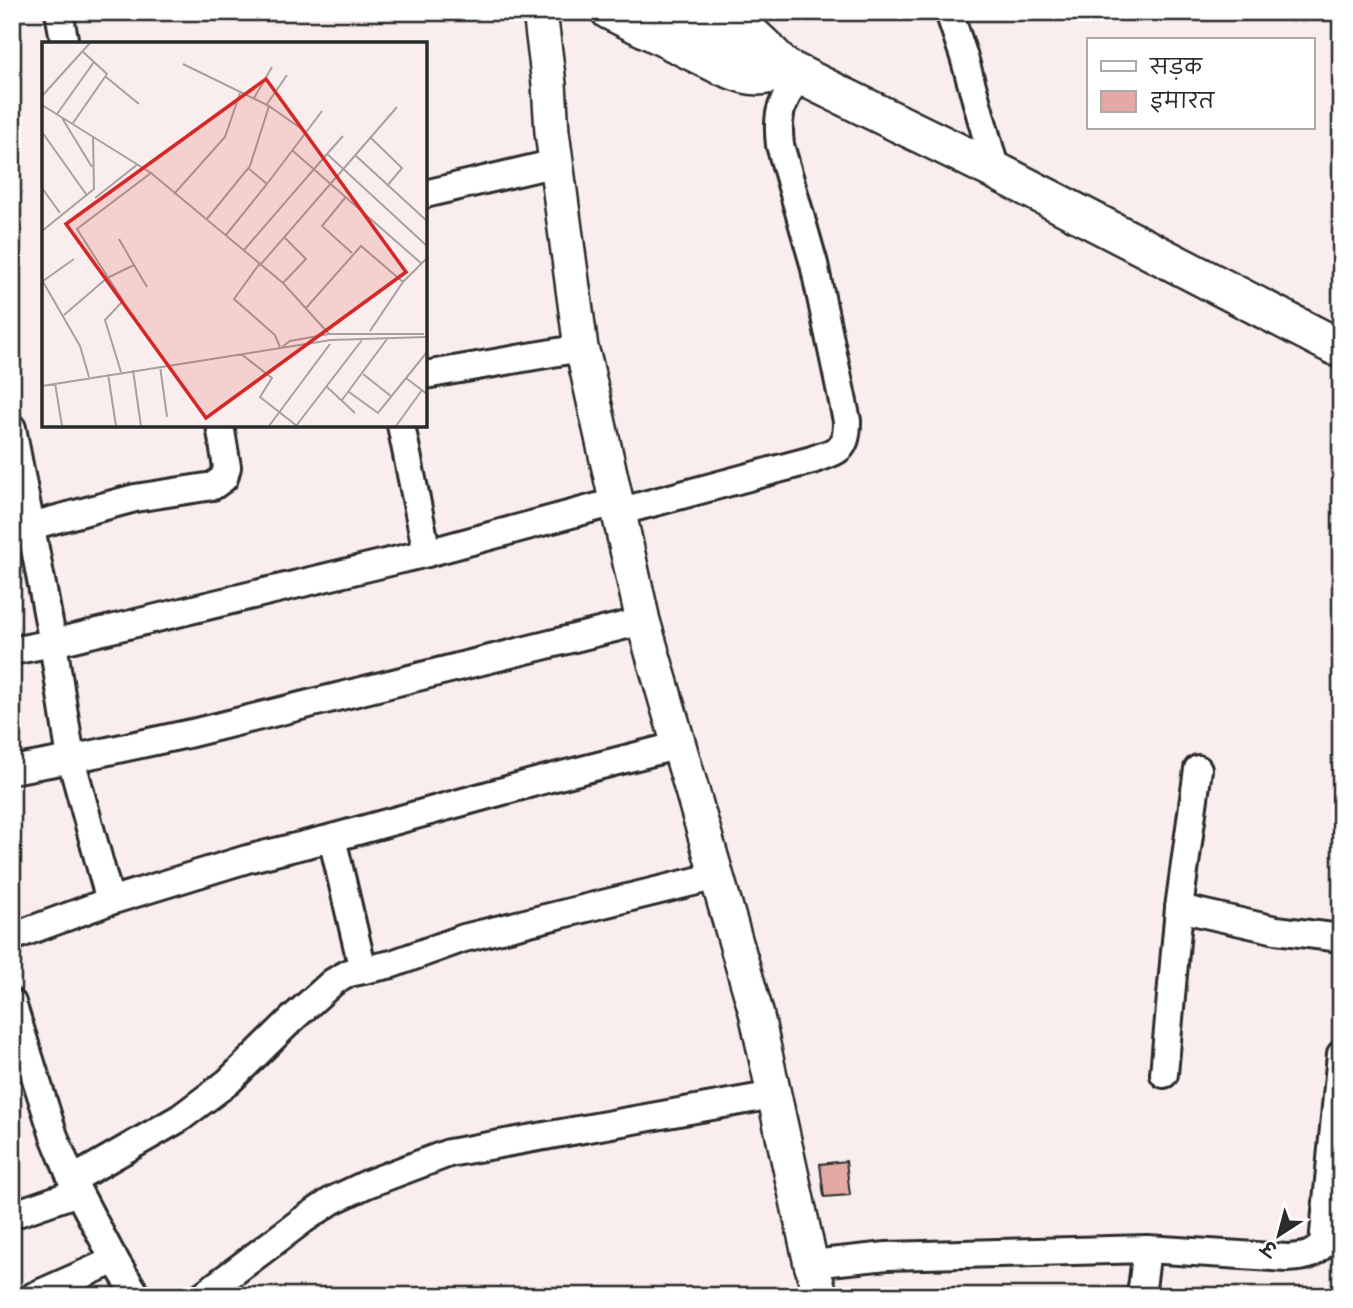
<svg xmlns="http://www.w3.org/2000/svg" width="1353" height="1308" viewBox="0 0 1353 1308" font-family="'Shantell Sans','Playpen Sans Deva',sans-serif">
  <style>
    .building { fill: #e3a9a4; stroke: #2b2b2b; stroke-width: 2 }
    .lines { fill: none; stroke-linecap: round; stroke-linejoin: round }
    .minor-casing { stroke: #2b2b2b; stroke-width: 32 }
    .tertiary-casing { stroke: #2b2b2b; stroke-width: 38 }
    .secondary-casing { stroke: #2b2b2b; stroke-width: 42 }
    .minor { stroke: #fff; stroke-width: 26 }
    .tertiary { stroke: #fff; stroke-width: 33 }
    .secondary { stroke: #fff; stroke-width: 37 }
    .inset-road { fill: none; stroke: #a7a09f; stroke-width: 2 }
    .view { fill: #d62828; fill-opacity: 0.15; stroke: #d62828; stroke-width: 3.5 }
    .inset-edge { fill: none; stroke: #2b2b2b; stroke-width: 3.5 }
  </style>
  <rect width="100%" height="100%" fill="#f9eeed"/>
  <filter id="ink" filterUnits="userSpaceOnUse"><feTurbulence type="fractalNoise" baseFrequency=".0143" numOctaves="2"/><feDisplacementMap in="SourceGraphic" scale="14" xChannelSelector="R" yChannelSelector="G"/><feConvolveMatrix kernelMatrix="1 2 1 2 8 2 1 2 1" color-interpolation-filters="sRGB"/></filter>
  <g filter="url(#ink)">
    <path class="building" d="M846,1161L850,1195L824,1197L820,1164Z"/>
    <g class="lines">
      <defs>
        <g id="minor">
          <path d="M59,12L65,44"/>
          <path d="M949,12L964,57L996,171"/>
          <path d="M425,194L556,163"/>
          <path d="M425,375L581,348"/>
          <path d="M401,425L427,553"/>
          <path d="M12,428L53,643L71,759L110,901"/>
          <path d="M618,512L812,460C838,450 847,452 847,421L814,264L780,145C776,110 782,104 799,74"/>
          <path d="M31,526L135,498L213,486L224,478L227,467L220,425"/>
          <path d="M12,651L53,643L427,553L616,502"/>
          <path d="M12,770L71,759L192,733L643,621"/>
          <path d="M1179,908L1198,769"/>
          <path d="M12,937L110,901L247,859L332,838"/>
          <path d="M363,970L332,838L543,780L680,745"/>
          <path d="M12,1003L54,1136L72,1180"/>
          <path d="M1164,1074L1179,908L1276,930L1341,938"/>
          <path d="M12,1215L78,1192"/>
          <path d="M811,1264L887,1256L1147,1249L1287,1258C1303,1257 1312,1257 1323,1244L1341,1054"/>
          <path d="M34,1296L115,1260"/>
          <path d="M137,1296L111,1254L72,1180L180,1118L228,1082L292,1019L333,982L349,973L392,964L464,938L717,876"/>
          <path d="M202,1296L303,1220L333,1200L367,1184L449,1153L774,1095"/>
          <path d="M1141,1296L1147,1249"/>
        </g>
        <g id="tertiary">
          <path d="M540,12L549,84L552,132L581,348L585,361L643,621L756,1012L811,1264L821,1296"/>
          <path d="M608,12L717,66C732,72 750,81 767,77C775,76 782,72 789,70C769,48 750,29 726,12"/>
        </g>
        <path id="secondary" d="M679,12L761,56L996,171L1341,349"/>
      </defs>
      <use href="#minor" class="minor-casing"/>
      <use href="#tertiary" class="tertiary-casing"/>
      <use href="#secondary" class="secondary-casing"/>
      <use href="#minor" class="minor"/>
      <use href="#tertiary" class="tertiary"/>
      <use href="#secondary" class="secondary"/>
    </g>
  </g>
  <g transform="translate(42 42)">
    <rect width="385" height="385" fill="#f9eeed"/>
    <path class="inset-road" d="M141,22L227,64L208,124L164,178M64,35L97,62M0,54L48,1M212,56L230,25M225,62L245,33M0,63L109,131L241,241L287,292M227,64L264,90M15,72L52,20L40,9M20,76L50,125M31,81L65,32L52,20M0,90L44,152M301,94L285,112L385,204M329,96L360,126L345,144M251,109L380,222M313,113L385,179M225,142L280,69M0,146L18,171M132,152L183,95L198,51M53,156L96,122M303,156L280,184L310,211M0,189L52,147L51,94M184,193L225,142L206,126M202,208L285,112M218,221L192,257L233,293L238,305M219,222L355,65M92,223L105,245M0,238L38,304L47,335M1,239L32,217M241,241L264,217L242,195M264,266L319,204L361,240M22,273L65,236L92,223L77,197M328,289L361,240L385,216M240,305L248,299L287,292H382M199,312L230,336L218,355L255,384M118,324L125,375M91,328L99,384M79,330L63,278L81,259L35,187L109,131M66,332L74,384M321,332L350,355M364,336L385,352M13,341L20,384M0,344L289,298L385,295M284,344L313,371M307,350L336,371L385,310M300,358L345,297M227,384L288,302M254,384L320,298M354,384L380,348"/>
    <path class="view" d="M224,37L364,230L164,376L24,182Z"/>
    <rect width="385" height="385" class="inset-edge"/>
  </g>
  <rect width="1353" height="1308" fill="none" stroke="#fff" stroke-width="42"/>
  <rect x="21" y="21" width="1311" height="1266" fill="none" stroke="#2b2b2b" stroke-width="2.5" filter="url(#ink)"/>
  <rect x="1087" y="38" width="228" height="91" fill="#ffffff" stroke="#aaaaaa" stroke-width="2"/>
  <rect x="1101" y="61" width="35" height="10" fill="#ffffff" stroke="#aaaaaa" stroke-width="2"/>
  <text x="1150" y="74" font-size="21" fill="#2b2b2b">सड़क</text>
  <rect x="1101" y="91" width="35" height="21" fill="#e3a9a4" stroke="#aaaaaa" stroke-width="2"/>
  <text x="1150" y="108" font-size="21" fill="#2b2b2b">इमारत</text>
  <g transform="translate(1279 1235) rotate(216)" stroke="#ffffff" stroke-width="5" paint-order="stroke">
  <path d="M0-5L12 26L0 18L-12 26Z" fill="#2b2b2b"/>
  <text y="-10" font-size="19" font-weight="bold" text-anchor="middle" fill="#2b2b2b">उ</text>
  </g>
</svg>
